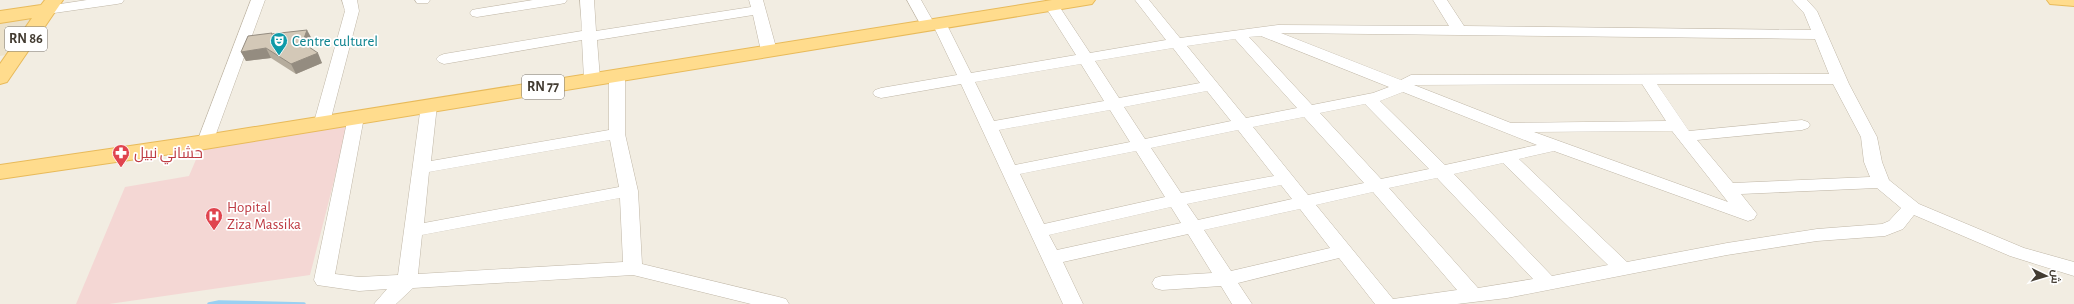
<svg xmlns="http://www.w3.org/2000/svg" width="2074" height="304" viewBox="0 0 2074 304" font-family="'Alegreya Sans',Cairo,sans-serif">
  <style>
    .education { fill: #ece2cb }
    .medical { fill: #f4d7d4 }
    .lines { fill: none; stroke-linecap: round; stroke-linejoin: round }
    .stream { stroke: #9ad0f2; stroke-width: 3.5 }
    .minor-casing { stroke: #c0b7a7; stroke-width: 1 }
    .major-casing { stroke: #e8ba5a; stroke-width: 2 }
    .minor { fill: #fff; fill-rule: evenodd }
    .major { fill: #ffdc8d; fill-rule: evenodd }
    .wall { fill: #b5ac9d }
    .shaded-wall { fill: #948c80 }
    .building { fill: #d3c8b7; stroke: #948c80 }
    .labels { text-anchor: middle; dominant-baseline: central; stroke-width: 3.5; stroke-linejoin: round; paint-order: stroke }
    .shield { fill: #fff; stroke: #7b7670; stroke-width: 1 }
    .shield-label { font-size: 14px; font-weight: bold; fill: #433c32 }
    .culture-label { font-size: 15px; fill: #0d838f; stroke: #fff; text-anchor: start }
    .health-label { font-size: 15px; fill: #be3a42; stroke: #fff; text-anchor: start }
  </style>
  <rect width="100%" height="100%" fill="#f2ede2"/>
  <path class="education" d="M36,18L12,54L0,56V23Z"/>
  <path class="medical" d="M349,122L310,275L109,304H76L125,187L189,176L200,150Z"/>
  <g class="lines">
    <path class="stream" d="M209,304L219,302L304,304"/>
    <defs>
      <g id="minor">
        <path d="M87,0H124L122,3L117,4L47,14L42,13L40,10L42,7L47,6Z"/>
        <path d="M251,0H265L213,142L211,146L205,147L199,146L197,142Z"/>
        <path d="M342,0H357L359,11L330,122L328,125H316L314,122L345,11Z"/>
        <path d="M415,0H430L428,3H417Z"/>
        <path d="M533,0H567L565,3L560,4L477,17L472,16L470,13L472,10L477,9Z"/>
        <path d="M580,0H594L596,31L751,7L749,0H763L777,51L774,54H764L761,51L753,15L597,40L600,79L598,82H586L584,79L582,40L444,64L439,62L436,59L439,56L444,54L582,31Z"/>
        <path d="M907,0H921L934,23L940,20L945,21L971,73L1076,55L1045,6L1047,3H1057L1090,53L1166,40L1135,0H1149L1180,38L1278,25L1449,26L1433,0H1447L1464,26L1811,30L1804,13L1792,0H1807L1817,11L1849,84L1877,137L1882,162L1889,180L1919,204L2024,248L2074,262V276L2010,256L1914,215L1903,229L1885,236L1817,241L1727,255L1507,298L1457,304H1375L1339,258L1238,283L1252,304H1232L1221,286L1162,290L1155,288L1152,283L1155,278L1162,276L1212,273L1188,234L1063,262L1083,304H1063L961,84L881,98L875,96L873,93L875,90L881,88L957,75L934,27L928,30L923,29ZM1281,33L1815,39L1829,74L1411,75L1401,80ZM1261,36L1389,87L1373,93L1312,105L1249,37ZM1235,39L1297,108L1246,118L1187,46ZM1173,48L1200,83L1119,98L1095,61ZM1081,64L1104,101L994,121L975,82ZM1642,84L1666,121L1511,123L1414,85ZM1657,84H1833L1861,137L1864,162L1870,177L1733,183L1697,140L1802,130L1808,128L1810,125L1808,122L1802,120L1689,131ZM1207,91L1231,121L1145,139L1124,107ZM1403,92L1537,145L1445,165L1380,101ZM1365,104L1429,169L1381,179L1320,113ZM1110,110L1130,142L1015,165L999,130ZM1304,117L1364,183L1308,195L1253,127ZM1238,130L1274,176L1181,193L1151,148ZM1672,131L1728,202L1534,132ZM1136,151L1165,197L1044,224L1020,174ZM1554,151L1748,221L1754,219L1757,214L1741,194L1877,188L1901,208L1889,221L1882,224L1817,229L1727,243L1627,262L1519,159ZM1503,163L1608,265L1552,276L1454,174ZM1437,178L1533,279L1478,288L1389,188ZM1281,185L1292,199L1198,220L1187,204ZM1373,192L1457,290L1393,299L1316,205ZM1171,207L1181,223L1057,250L1049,235ZM1300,209L1330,248L1231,271L1204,230Z"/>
        <path d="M617,71L622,73L625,76V134L638,191L642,264L779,297L786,299L789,304H751L633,275L413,288L396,304H374L387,289L359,291L317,285L314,280L348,117L350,114H362L364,117L335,274L359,277L398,275L421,105L423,102H435L437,105L431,161L609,130V76L612,73ZM610,140L619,187L424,223L429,172ZM620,198L623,262L418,274L422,235Z"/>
      </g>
      <g id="major">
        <path d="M45,0H63L7,82L0,84V64L32,18L0,23V11L41,5Z"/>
        <path d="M1052,0H1095L1092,4L1086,5L205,149L0,179V165L205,135Z"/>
        <path d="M2047,0H2074V6L2050,4Z"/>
      </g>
    </defs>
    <use href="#minor" class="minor-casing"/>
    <use href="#major" class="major-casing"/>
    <use href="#minor" class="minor"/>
    <use href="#major" class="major"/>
  </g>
  <path class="wall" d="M272,34L312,39L309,47L322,63L296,74L271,58L246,61L241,52Z"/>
  <g class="shaded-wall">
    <path d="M307,30L312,39L307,51L300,41Z"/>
    <path d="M266,48L271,58L246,61L241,52Z"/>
    <path d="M318,53L322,63L296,74L291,64Z"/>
  </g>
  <path class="building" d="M307,30L303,41H300L318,53L291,64L266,48L241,52L248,36L272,33L271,34Z"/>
  <defs>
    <symbol id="theatre-pin" viewBox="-11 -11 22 30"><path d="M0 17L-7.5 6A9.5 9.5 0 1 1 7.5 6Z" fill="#0f9aa8" stroke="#fff"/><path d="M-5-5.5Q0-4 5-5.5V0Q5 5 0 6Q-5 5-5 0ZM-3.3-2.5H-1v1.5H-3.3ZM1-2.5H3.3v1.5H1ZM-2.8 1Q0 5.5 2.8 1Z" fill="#fff"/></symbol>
    <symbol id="pharmacy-pin" viewBox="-11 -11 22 30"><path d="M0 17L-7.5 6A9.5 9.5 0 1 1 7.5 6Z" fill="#e0444e" stroke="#fff"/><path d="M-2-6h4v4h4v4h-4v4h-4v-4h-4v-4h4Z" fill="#fff"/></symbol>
    <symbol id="hospital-pin" viewBox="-11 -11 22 30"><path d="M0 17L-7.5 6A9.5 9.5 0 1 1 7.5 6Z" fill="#e0444e" stroke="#fff"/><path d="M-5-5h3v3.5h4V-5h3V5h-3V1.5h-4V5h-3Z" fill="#fff"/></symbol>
  </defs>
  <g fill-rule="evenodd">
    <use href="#theatre-pin" x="269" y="31" width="20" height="27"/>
    <use href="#pharmacy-pin" x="111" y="143" width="20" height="27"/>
    <use href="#hospital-pin" x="204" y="206" width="20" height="27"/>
  </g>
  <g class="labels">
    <g class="shield">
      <rect x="5" y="27" width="42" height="24" rx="3"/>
      <rect x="522" y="75" width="42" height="24" rx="3"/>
    </g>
    <g class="shield-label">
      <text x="26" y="39">RN 86</text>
      <text x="543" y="87">RN 77</text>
    </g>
    <g class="culture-label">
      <text x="292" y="41">Centre culturel</text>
    </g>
    <g class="health-label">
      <text x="134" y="153">حشاني نبيل</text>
      <text x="227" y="207">Hopital<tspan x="227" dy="17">Ziza Massika</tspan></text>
    </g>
  </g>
  <g transform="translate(2046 276) rotate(95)" stroke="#ffffff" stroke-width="3" paint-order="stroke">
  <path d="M0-3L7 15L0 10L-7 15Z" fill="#433c32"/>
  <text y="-6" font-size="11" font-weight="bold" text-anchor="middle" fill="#433c32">ش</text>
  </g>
</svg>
